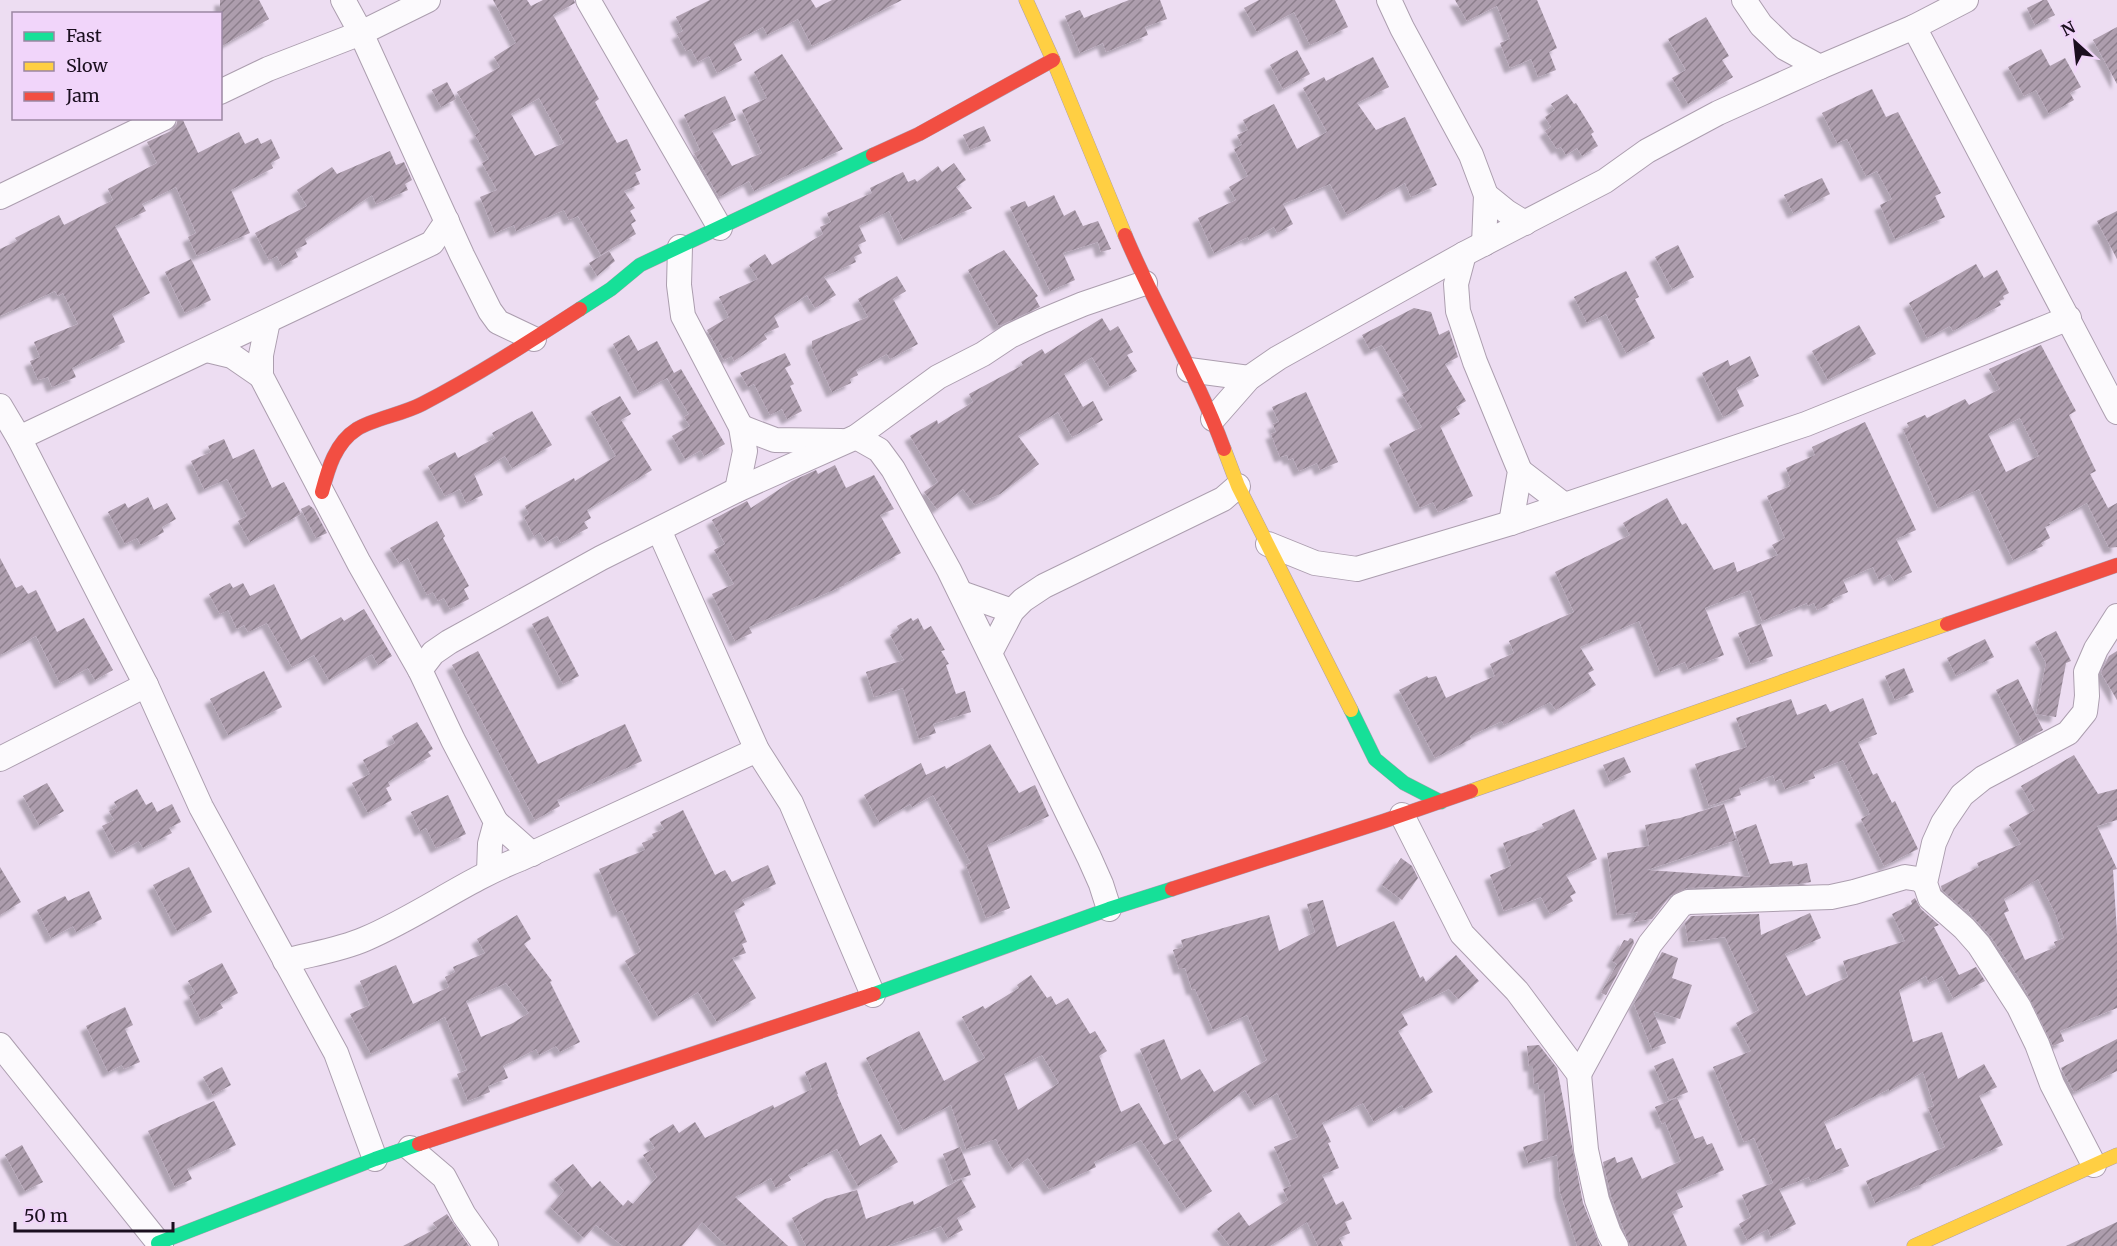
<svg xmlns="http://www.w3.org/2000/svg" width="2117" height="1246" viewBox="0 0 2117 1246" font-family="Merriweather,serif">
  <style>
    .building { fill: url(#building-hatch); fill-rule: evenodd; filter: url(#shadow) }
    .lines { fill: none; stroke-linecap: round; stroke-linejoin: round }
    .street-casing { stroke: #ac9eaf; stroke-width: 26 }
    .fast-casing { stroke: #ac9eaf; stroke-width: 15 }
    .slow-casing { stroke: #ac9eaf; stroke-width: 15 }
    .jam-casing { stroke: #ac9eaf; stroke-width: 15 }
    .street { stroke: #fcfafd; stroke-width: 24 }
    .fast { stroke: #16e098; stroke-width: 14 }
    .slow { stroke: #ffcf43; stroke-width: 14 }
    .jam { stroke: #f24e42; stroke-width: 14 }
  </style>
  <defs>
    <pattern id="building-hatch" width="6" height="6" patternUnits="userSpaceOnUse" patternTransform="scale(1.5)"><rect width="6" height="6" fill="#ad9dad"/><path d="M-1 1l2-2M0 6l6-6M5 7l2-2" fill="none" stroke="#8c7e8c"/></pattern>
    <filter id="shadow"><feDropShadow dx="-5.5" dy="5.5" stdDeviation="1.5" flood-color="#0004"/></filter>
  </defs>
  <rect width="100%" height="100%" fill="#edddf2"/>
  <g class="building">
    <path d="M220,0H259L269,19L220,47Z"/>
    <path d="M493,0H527L531,6L543,0H574L575,3L553,15L599,99L595,102L617,143L627,139L641,170L635,173L640,184L624,191L635,208L630,211L636,221L631,224L636,234L601,255L578,216L569,220L564,210L516,231L514,225L495,233L480,197L497,190L482,163L489,159L475,135L480,132L457,92L500,67L494,57L516,43ZM539,98L564,143L535,156L511,114Z"/>
    <path d="M710,0H811L816,8L832,0H902L812,46L798,19L767,35L763,27L733,42L742,60L717,73L709,56L698,62L691,49L686,51L677,34L683,31L676,17Z"/>
    <path d="M1129,0H1160L1167,19L1145,27L1148,35L1106,52L1103,43L1080,53L1065,16L1080,10L1084,18Z"/>
    <path d="M1259,0H1335L1348,27L1310,45L1294,12L1257,32L1244,8Z"/>
    <path d="M1455,0H1537L1557,48L1549,52L1556,70L1538,77L1531,59L1510,68L1500,43L1510,39L1497,6L1467,21Z"/>
    <path d="M2043,0H2047L2055,15L2035,25L2027,8Z"/>
    <path d="M1706,17L1729,56L1722,60L1733,77L1688,104L1672,78L1686,70L1668,39Z"/>
    <path d="M2117,27V84L2093,40Z"/>
    <path d="M2041,49L2050,66L2065,58L2081,87L2070,93L2074,100L2049,114L2036,90L2024,96L2008,67Z"/>
    <path d="M1297,50L1310,74L1283,89L1270,65Z"/>
    <path d="M782,54L843,149L754,191L749,181L719,197L694,153L700,150L684,115L725,96L736,120L712,131L732,166L762,153L742,110L767,98L754,72Z"/>
    <path d="M1373,57L1389,87L1357,103L1376,130L1405,117L1437,185L1411,197L1405,183L1347,215L1330,184L1283,204L1293,224L1277,233L1274,227L1249,240L1248,237L1214,253L1198,218L1236,200L1229,187L1248,176L1234,149L1242,145L1237,135L1248,130L1243,120L1274,104L1297,149L1327,132L1303,88L1324,77L1326,81Z"/>
    <path d="M447,82L456,99L441,107L432,90Z"/>
    <path d="M1872,89L1886,117L1898,112L1941,193L1935,196L1945,217L1895,239L1880,205L1892,199L1877,171L1866,176L1847,139L1837,143L1822,113Z"/>
    <path d="M1567,94L1574,104L1576,103L1594,132L1591,134L1598,146L1582,156L1577,148L1566,155L1561,147L1557,149L1545,131L1551,127L1545,117L1555,110L1551,104Z"/>
    <path d="M178,118H182L198,153L239,132L245,144L258,138L261,144L271,139L280,158L271,163L273,168L231,190L250,233L197,256L188,237L196,233L176,187L142,204L146,211L115,226L150,293L112,314L125,342L72,368L76,377L52,387L48,377L38,380L30,361L40,357L34,342L78,324L63,293L58,296L55,291L0,316V249L17,241L15,238L59,215L64,225L113,200L108,189L157,163L147,142L171,131L176,126Z"/>
    <path d="M984,126L991,141L970,150L963,135Z"/>
    <path d="M390,151L396,165L404,162L412,180L405,184L408,190L376,204L372,195L305,239L307,244L295,250L298,257L282,266L277,256L269,260L255,233L307,206L297,190L332,167L337,174Z"/>
    <path d="M954,163L966,180L956,187L972,208L903,240L889,211L859,226L866,241L858,245L862,253L854,257L856,262L824,277L836,295L815,308L807,295L774,316L779,327L764,334L767,339L734,361L732,356L724,360L707,330L729,317L719,297L758,279L749,265L765,254L772,265L823,234L820,227L831,222L827,213L872,193L870,188L903,172L908,182L915,179L917,182L938,166L942,172Z"/>
    <path d="M1822,178L1830,194L1793,213L1784,195Z"/>
    <path d="M1054,195L1064,216L1075,210L1083,226L1098,221L1111,249L1101,252L1098,242L1063,253L1075,280L1050,291L1010,207L1025,201L1028,207Z"/>
    <path d="M2117,211V259L2097,221Z"/>
    <path d="M1678,245L1694,277L1672,289L1655,257Z"/>
    <path d="M1004,250L1038,296L1035,298L1040,307L999,326L968,270Z"/>
    <path d="M609,251L615,261L597,276L589,263Z"/>
    <path d="M191,259L211,300L185,313L165,272Z"/>
    <path d="M1976,264L1984,278L1997,270L2009,293L2003,296L2004,299L1999,301L2001,305L1953,331L1950,326L1927,338L1909,303Z"/>
    <path d="M1626,271L1639,297L1635,299L1655,338L1626,353L1606,314L1587,323L1574,297Z"/>
    <path d="M897,276L906,291L893,299L918,344L890,359L887,354L856,370L858,375L850,379L851,383L832,392L812,348V341L868,317L858,299Z"/>
    <path d="M1414,308L1431,312L1439,335L1449,330L1458,357L1445,364L1466,401L1456,407L1460,414L1440,426L1473,496L1438,512L1433,502L1420,508L1389,444L1422,427L1402,394L1409,390L1382,345L1370,350L1362,335Z"/>
    <path d="M1102,318L1110,331L1118,326L1133,352L1127,355L1137,371L1110,387L1092,357L1064,374L1083,407L1093,401L1103,420L1072,437L1058,412L1018,436L1039,464L1000,494L975,505L963,489L937,509L924,492L938,482L910,436L937,420L938,424L973,402L969,394L1023,365L1021,362L1042,349L1045,354Z"/>
    <path d="M1859,325L1876,354L1828,380L1812,351Z"/>
    <path d="M629,335L638,351L657,341L674,373L681,369L725,444L704,456L701,450L685,459L672,436L690,426L684,417L689,414L667,378L639,393L613,344Z"/>
    <path d="M2041,345L2076,411L2069,415L2096,471L2090,474L2108,508L2117,503V547L2109,548L2087,503L2049,523L2050,525L2045,527L2050,538L2041,543L2043,546L2013,560L1979,489L1938,508L1903,429L1909,427L1907,423L1925,415L1927,418L1965,399L1969,405L2000,389L1989,369ZM2020,418L2039,456L2006,472L1988,434Z"/>
    <path d="M785,353L791,365L785,368L794,384L790,386L802,411L787,419L782,409L770,415L754,384L748,387L740,373Z"/>
    <path d="M1750,356L1759,376L1736,388L1744,406L1723,417L1702,373L1728,360L1730,366Z"/>
    <path d="M1306,392L1338,462L1320,470L1317,463L1299,471L1293,458L1289,460L1287,455L1280,457L1271,434L1276,432L1273,424L1279,422L1272,407Z"/>
    <path d="M620,396L631,414L621,420L652,470L587,510L591,518L584,522L588,528L561,543L557,536L546,542L540,532L534,536L524,517L529,514L525,506L574,478L575,481L616,456L591,412Z"/>
    <path d="M532,411L552,445L512,468L505,456L474,474L483,495L466,503L460,489L445,496L428,466L455,452L458,458L495,438L492,433Z"/>
    <path d="M1865,422L1916,530L1896,539L1912,572L1894,581L1890,574L1879,580L1873,567L1843,580L1848,592L1832,599L1834,602L1817,610L1814,603L1808,606L1807,603L1762,621L1750,590L1705,608L1724,655L1688,669L1685,662L1660,672L1639,621L1580,647L1594,670L1588,673L1596,685L1585,692L1556,710L1550,702L1504,725L1502,721L1470,736L1471,739L1435,758L1399,690L1427,676L1428,678L1436,676L1446,698L1495,676L1490,664L1514,653L1509,641L1574,612L1555,572L1630,535L1623,523L1667,498L1682,525L1686,523L1714,570L1734,562L1737,572L1778,555L1772,545L1785,538L1767,496L1790,486L1788,483L1791,481L1786,468L1815,455L1812,447Z"/>
    <path d="M224,439L233,459L254,449L272,488L284,482L301,514L250,542L238,521L247,516L227,479L204,489L191,461L211,452L208,446Z"/>
    <path d="M835,465L846,488L874,475L894,509L880,515L901,553L844,584L845,585L749,627L752,633L735,641L712,594L734,584L714,550L725,544L712,520L747,501L751,508L792,481L816,470L818,474Z"/>
    <path d="M148,497L154,510L167,503L176,519L162,527L164,532L141,545L137,538L125,544L108,512L125,503L128,508Z"/>
    <path d="M309,505L314,509L327,533L316,538L301,509Z"/>
    <path d="M437,521L445,536L443,538L469,586L464,589L469,599L450,609L444,598L438,601L433,592L427,595L408,558L399,563L390,548Z"/>
    <path d="M0,558L16,588L22,585L28,594L36,590L57,632L84,618L113,670L95,680L88,668L60,683L36,636L0,655Z"/>
    <path d="M230,583L233,588L243,583L250,596L274,584L301,640L341,617L344,621L364,609L392,656L378,665L372,654L329,680L314,655L292,667L267,623L248,632L244,625L237,629L228,610L220,614L209,594Z"/>
    <path d="M548,616L579,676L563,684L532,624Z"/>
    <path d="M911,618L913,621L918,618L924,630L931,626L945,650L941,651L949,664L946,665L956,694L965,691L971,712L933,724L936,733L919,739L903,688L874,697L866,672L904,660L890,635L899,630L897,626Z"/>
    <path d="M1761,624L1773,656L1751,664L1738,633Z"/>
    <path d="M2056,631L2071,661L2066,663L2056,717L2036,714L2046,663L2035,642Z"/>
    <path d="M1985,639L1994,657L1956,676L1947,658Z"/>
    <path d="M478,651L538,764L625,724L642,761L557,800L560,806L535,820L452,665Z"/>
    <path d="M2117,651V700L2101,673L2109,656Z"/>
    <path d="M1904,668L1914,692L1895,700L1885,676Z"/>
    <path d="M264,671L282,707L228,735L210,699Z"/>
    <path d="M2018,679L2043,730L2022,741L1996,690Z"/>
    <path d="M1863,698L1877,734L1858,742L1873,775L1877,773L1892,803L1895,801L1918,849L1884,866L1861,819L1870,814L1843,760L1813,772L1815,778L1785,789L1781,779L1775,781L1773,775L1739,788L1741,795L1709,806L1695,764L1747,747L1736,718L1791,699L1797,715L1826,704L1830,712Z"/>
    <path d="M417,722L433,749L428,752L431,756L388,782L390,786L386,788L392,800L368,813L352,783L370,774L363,760L395,743L392,736Z"/>
    <path d="M990,744L1019,793L1035,785L1049,816L987,845L1010,908L986,918L966,865L971,863L933,795L912,807L910,804L879,822L864,795L921,763L926,775L945,766L946,769Z"/>
    <path d="M2074,755L2098,794L2117,789V820L2097,826L2117,869L2113,870L2117,933V1008L2060,1031L2064,1041L2053,1046L2021,981L1991,937L1971,915L1968,909L1966,911L1942,890L1941,886L1979,867L1977,863L2021,844L2009,825L2035,810L2021,786ZM2038,879L2055,913L2064,938L2054,942L2056,947L2025,960L2004,913L2009,911L2004,899Z"/>
    <path d="M1624,757L1631,772L1610,782L1603,765Z"/>
    <path d="M47,783L64,811L39,825L23,796Z"/>
    <path d="M137,789L146,805L152,802L157,812L172,804L181,822L169,828L172,833L143,848L139,841L116,853L102,826L114,820L109,811L117,807L114,802Z"/>
    <path d="M448,795L466,834L436,848L426,828L420,831L411,812Z"/>
    <path d="M1724,804L1736,840L1647,870L1750,877L1735,832L1756,824L1770,864L1792,861L1793,866L1807,863L1811,882L1799,884L1687,888L1670,896L1652,919L1633,922L1638,912L1617,915L1607,853L1649,846L1645,825L1680,818Z"/>
    <path d="M1574,809L1597,859L1566,875L1576,893L1570,896L1573,901L1550,914L1541,897L1504,911L1490,875L1511,866L1503,843L1544,828L1542,824Z"/>
    <path d="M683,810L715,875L725,870L732,882L768,865L776,884L742,900L745,905L734,911L747,942L742,944L746,953L732,958L756,998L717,1022L698,992L658,1016L625,961L641,951L622,910L617,912L599,869L645,850L642,843L654,838L652,834L664,829L660,822Z"/>
    <path d="M1401,858L1412,866L1418,878L1402,900L1382,885Z"/>
    <path d="M0,867L21,902L0,915Z"/>
    <path d="M189,867L212,912L177,931L153,885Z"/>
    <path d="M89,891L102,919L76,932L73,926L51,938L37,910L65,896L68,901Z"/>
    <path d="M1915,898L1921,909L1939,925L1934,927L1959,975L1976,967L1985,981L1953,998L1942,976L1929,983L1926,976L1899,990L1913,1042L1942,1032L1958,1079L1984,1064L1997,1087L1979,1096L2003,1145L1926,1180L1927,1182L1875,1203L1866,1181L1945,1147L1928,1108L1934,1106L1923,1072L1889,1091V1089L1824,1122L1836,1150L1841,1148L1849,1166L1811,1182L1809,1177L1779,1189L1796,1224L1771,1237L1768,1229L1747,1240L1739,1224L1751,1217L1742,1195L1773,1183L1754,1138L1744,1142L1713,1067L1751,1051L1736,1023L1759,1010L1725,937L1688,942L1685,923L1691,916L1759,914L1761,935L1810,913L1821,938L1785,954L1806,996L1848,977L1843,961L1905,941L1892,914L1912,904L1911,901Z"/>
    <path d="M1323,900L1337,947L1394,921L1420,978L1423,976L1426,982L1456,955L1479,981L1458,999L1449,989L1401,1012L1408,1025L1398,1031L1433,1092L1404,1109L1402,1105L1374,1122L1363,1103L1322,1123L1331,1142L1328,1143L1339,1168L1322,1175L1336,1205L1343,1201L1352,1219L1345,1222L1350,1233L1339,1238L1343,1246H1318L1307,1222L1270,1246H1230L1217,1229L1239,1212L1249,1226L1288,1200L1283,1189L1291,1186L1274,1147L1298,1137L1277,1093L1255,1106L1245,1090L1178,1139L1140,1049L1164,1039L1181,1080L1200,1069L1214,1092L1267,1060L1247,1015L1213,1030L1195,989L1192,990L1185,968L1179,969L1173,950L1183,947L1181,940L1269,915L1279,951L1315,932L1307,904Z"/>
    <path d="M517,915L531,939L524,944L552,981L550,982L580,1042L560,1052L556,1046L539,1055L536,1049L503,1066L508,1078L488,1086L490,1092L468,1101L457,1074L467,1070L445,1017L371,1054L350,1014L370,1005L360,981L396,965L413,1004L449,987L445,977L455,972L453,967L485,953L477,939ZM506,983L529,1013L513,1023L481,1037L466,1001Z"/>
    <path d="M1630,938L1633,939L1634,943L1606,995L1601,993L1617,964L1612,961L1624,940L1628,941Z"/>
    <path d="M1662,952L1678,958L1672,978L1692,985L1680,1019L1653,1011L1666,1043L1652,1049L1634,1004Z"/>
    <path d="M222,963L238,993L220,1003L223,1008L201,1020L189,996L195,993L188,981Z"/>
    <path d="M1031,975L1047,998L1051,996L1056,1005L1068,998L1090,1034L1095,1031L1107,1051L1099,1056L1121,1112L1139,1103L1164,1145L1178,1138L1212,1191L1186,1208L1141,1140L1094,1162L1096,1167L1049,1189L1028,1158L1013,1169L1000,1148L996,1139L966,1149L951,1105L903,1130L866,1058L919,1031L944,1081L985,1058L962,1017L983,1006L985,1009L1019,988L1017,985ZM1042,1055L1059,1083L1018,1110L1004,1074Z"/>
    <path d="M125,1007L133,1025L125,1029L140,1062L124,1069L122,1065L108,1072L86,1026Z"/>
    <path d="M2117,1039V1071L2074,1092L2061,1068Z"/>
    <path d="M1539,1045L1557,1068L1583,1203L1600,1246H1577L1560,1192L1557,1155L1528,1163L1523,1147L1548,1139L1544,1089H1539L1538,1083L1534,1084L1533,1066H1529L1527,1046Z"/>
    <path d="M1673,1058L1688,1092L1669,1100L1654,1066Z"/>
    <path d="M826,1062L838,1094H837L860,1146L881,1134L898,1162L858,1186L837,1149L807,1163L808,1165L788,1175L791,1180L776,1188L771,1178L735,1197L788,1246H727L702,1222L682,1246H623L596,1225L584,1238L550,1207L564,1191L554,1179L573,1164L592,1188L600,1181L623,1206L628,1200L633,1204L657,1177L643,1155L655,1148L649,1139L673,1124L679,1133L695,1122L705,1138L773,1105L774,1108L812,1089L805,1072Z"/>
    <path d="M222,1067L231,1085L213,1095L203,1077Z"/>
    <path d="M1677,1098L1695,1139L1703,1136L1707,1145L1712,1143L1724,1170L1676,1191L1683,1207L1672,1212L1687,1246H1630L1611,1196L1603,1162L1615,1157L1617,1163L1632,1157L1642,1179L1681,1161L1665,1122L1662,1124L1655,1107Z"/>
    <path d="M214,1101L236,1145L187,1169L192,1179L175,1187L148,1131Z"/>
    <path d="M22,1145L43,1182L25,1191L5,1155Z"/>
    <path d="M960,1147L971,1175L953,1181L943,1154Z"/>
    <path d="M961,1179L976,1207L957,1218L963,1230L948,1238L941,1226L887,1246H806L792,1218L825,1199L857,1190L866,1219L913,1201L914,1205Z"/>
    <path d="M447,1214L469,1246H403L437,1228L433,1223Z"/>
    <path d="M2117,1222V1246H2066Z"/>
  </g>
  <g class="lines">
    <defs>
      <g id="street">
        <path d="M343,0L361,33L462,255L490,311L498,322L534,339"/>
        <path d="M588,0L720,228"/>
        <path d="M1389,0L1402,28L1471,155L1486,195L1507,212L1525,223"/>
        <path d="M1744,0L1761,25L1785,48L1820,67L1914,27L2117,412"/>
        <path d="M1914,27L1966,0"/>
        <path d="M220,92L268,69L361,33L428,0"/>
        <path d="M0,197L164,118"/>
        <path d="M1484,244L1486,195"/>
        <path d="M680,247L679,285L683,316L741,427L745,451L737,490"/>
        <path d="M1464,254L1456,284L1458,311L1475,362L1520,471L1511,523"/>
        <path d="M268,321L261,355V376L359,563L420,670L453,740L496,822L490,844L489,872"/>
        <path d="M207,350L232,356L261,376"/>
        <path d="M1189,370L1249,378"/>
        <path d="M0,406L19,438L146,685L201,807L336,1053L375,1159"/>
        <path d="M1213,419L1249,378L1278,358L1464,254L1605,181L1647,151L1718,113L1820,67"/>
        <path d="M741,427L775,440L841,441"/>
        <path d="M856,437L879,450L893,469L949,570L1089,857L1101,884L1109,909"/>
        <path d="M19,438L432,243L447,221"/>
        <path d="M1520,471L1563,504"/>
        <path d="M659,530L757,750L791,803L873,995"/>
        <path d="M1268,544L1315,563L1357,569L1511,523L1806,424L2069,318"/>
        <path d="M961,593L1012,611"/>
        <path d="M990,653L1012,611L1023,600L1044,586L1223,499L1238,486"/>
        <path d="M420,670L433,653L449,642L601,558L737,490L856,437L938,377L983,354L1010,336L1042,321L1083,304L1145,283"/>
        <path d="M0,759L146,685"/>
        <path d="M1402,815L1462,934L1517,991L1579,1074L1586,1150L1597,1200L1609,1233L1616,1246"/>
        <path d="M496,822L532,854"/>
        <path d="M285,961C311,954 340,950 365,939C419,916 466,880 520,859L757,750"/>
        <path d="M0,1045L161,1246"/>
        <path d="M1579,1074L1650,944L1681,905L1688,902L1831,897L1854,892L1905,877L1918,879L1925,883"/>
        <path d="M410,1148L444,1177L464,1215L486,1246"/>
        <path d="M2094,1165L2052,1084L2037,1044L2019,1007L1979,945L1964,928L1930,898L1925,883L1934,843L1943,823L1962,795L1983,778L2068,733L2085,712L2087,696L2086,672L2096,649L2117,616"/>
      </g>
      <g id="fast">
        <path d="M580,309L611,289L640,265L873,155"/>
        <path d="M1351,710L1375,759L1404,783L1441,802"/>
        <path d="M874,994L1109,909L1172,889"/>
        <path d="M158,1243L375,1159L419,1144"/>
      </g>
      <g id="slow">
        <path d="M1026,0L1053,60L1125,235"/>
        <path d="M1224,449L1238,486L1351,710"/>
        <path d="M1471,791L1947,624"/>
        <path d="M1914,1246L2117,1155"/>
      </g>
      <g id="jam">
        <path d="M873,155L919,134L1053,60"/>
        <path d="M1125,235C1155,307 1197,375 1224,449"/>
        <path d="M322,492C328,469 335,443 357,429C373,419 403,414 422,404C476,376 529,342 580,309"/>
        <path d="M1947,624L2117,565"/>
        <path d="M1172,889L1384,821L1471,791"/>
        <path d="M419,1144L874,994"/>
      </g>
    </defs>
    <use href="#street" class="street-casing"/>
    <use href="#fast" class="fast-casing"/>
    <use href="#slow" class="slow-casing"/>
    <use href="#jam" class="jam-casing"/>
    <use href="#street" class="street"/>
    <use href="#fast" class="fast"/>
    <use href="#slow" class="slow"/>
    <use href="#jam" class="jam"/>
  </g>
  <rect x="12" y="12" width="210" height="108" fill="#f1d5fa" stroke="#9b86a2" stroke-width="1.5"/>
  <rect x="24" y="32" width="30" height="9" fill="#16e098" stroke="#9b86a2" stroke-width="1.5"/>
  <text x="66" y="42" font-size="18" fill="#1b0f1f">Fast</text>
  <rect x="24" y="62" width="30" height="9" fill="#ffcf43" stroke="#9b86a2" stroke-width="1.5"/>
  <text x="66" y="72" font-size="18" fill="#1b0f1f">Slow</text>
  <rect x="24" y="92" width="30" height="9" fill="#f24e42" stroke="#9b86a2" stroke-width="1.5"/>
  <text x="66" y="102" font-size="18" fill="#1b0f1f">Jam</text>
  <g transform="translate(2075 42) rotate(333)" stroke="#f1d5fa" stroke-width="4.5" paint-order="stroke">
  <path d="M0-4.5L10 22L0 15L-10 22Z" fill="#1b0f1f"/>
  <text y="-9" font-size="16" font-weight="bold" text-anchor="middle" fill="#1b0f1f">N</text>
  </g>
  <path d="M15 1222v9h158v-9" fill="none" stroke="#1b0f1f" stroke-width="3"/>
  <text x="24" y="1222" font-size="18" fill="#1b0f1f" stroke="#f1d5fa" stroke-width="4.5" paint-order="stroke">50 m</text>
</svg>
